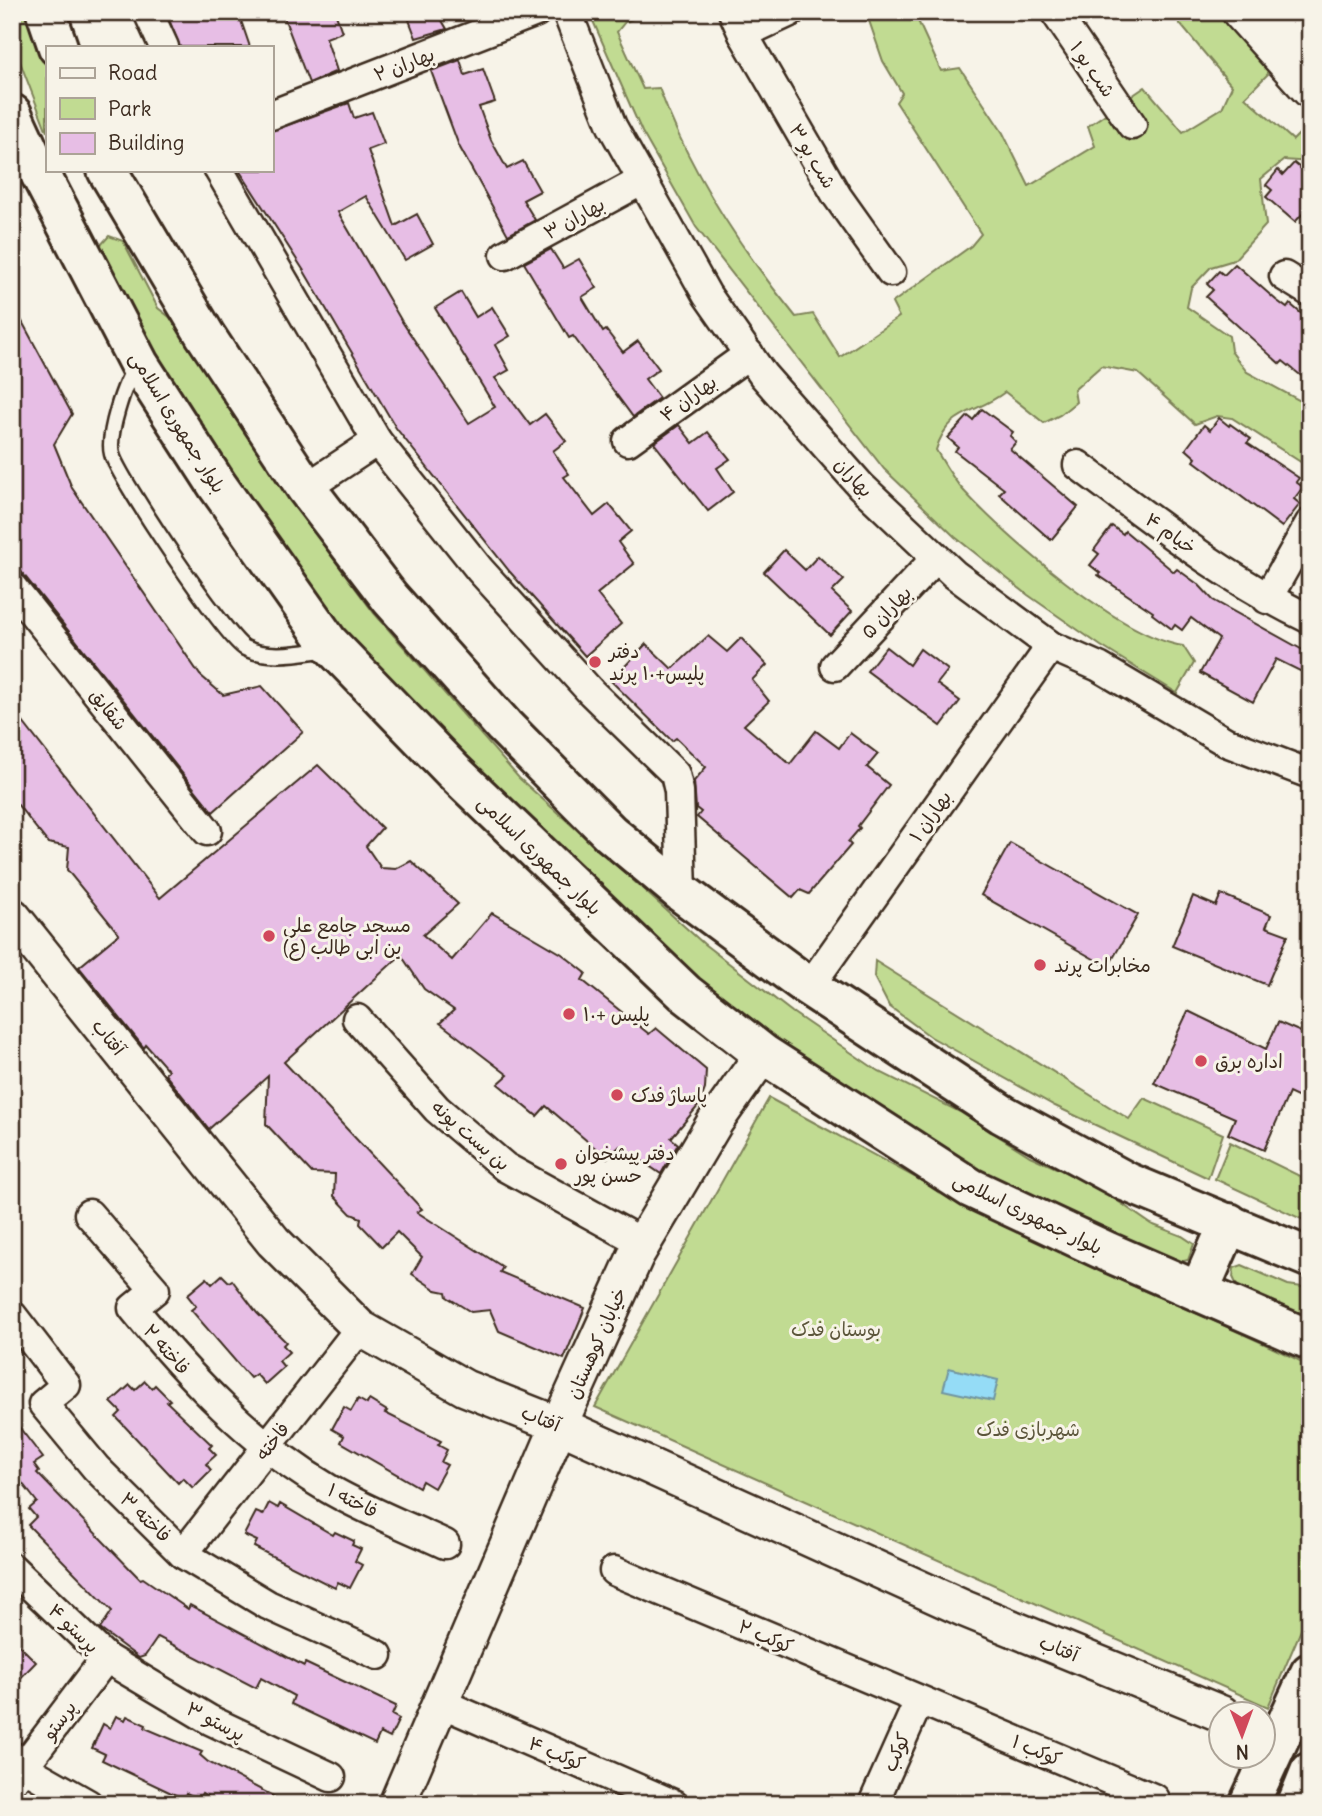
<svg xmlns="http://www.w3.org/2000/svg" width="1322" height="1816" viewBox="0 0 1322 1816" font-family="Delius,'Playpen Sans Arabic',sans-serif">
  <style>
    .green { fill: #c1db92; stroke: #7e8258; stroke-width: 2 }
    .water { fill: #95dcf6; stroke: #7195a0; stroke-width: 2 }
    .building { fill: #e7bee5; stroke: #3b2a1e; stroke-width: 2 }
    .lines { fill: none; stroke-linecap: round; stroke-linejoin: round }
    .service-casing { stroke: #3b2a1e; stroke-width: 19 }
    .minor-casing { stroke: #3b2a1e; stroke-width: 33 }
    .tertiary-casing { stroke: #3b2a1e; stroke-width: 40 }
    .secondary-casing { stroke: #3b2a1e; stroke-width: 44 }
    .service { stroke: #f7f3e8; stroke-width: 14 }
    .minor { stroke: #f7f3e8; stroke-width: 28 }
    .tertiary { stroke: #f7f3e8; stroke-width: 35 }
    .secondary { stroke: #f7f3e8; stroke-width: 38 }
    .poi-dot { fill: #d1495b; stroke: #f7f3e8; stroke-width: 2.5 }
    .labels { text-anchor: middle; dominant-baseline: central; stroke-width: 6; stroke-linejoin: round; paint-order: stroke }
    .street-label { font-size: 19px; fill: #3b2a1e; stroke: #f7f3e8 }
    .poi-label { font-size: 19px; fill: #3b2a1e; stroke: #f7f3e8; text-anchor: start }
    .park-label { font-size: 19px; fill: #5c563b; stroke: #f7f3e8 }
  </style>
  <rect width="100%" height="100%" fill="#f7f3e8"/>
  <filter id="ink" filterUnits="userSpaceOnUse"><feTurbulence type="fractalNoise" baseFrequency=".0143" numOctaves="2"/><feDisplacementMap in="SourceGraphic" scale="14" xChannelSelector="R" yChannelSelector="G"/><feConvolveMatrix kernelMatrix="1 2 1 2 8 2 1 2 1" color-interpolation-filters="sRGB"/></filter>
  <g filter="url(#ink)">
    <g class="green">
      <path d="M12,12H36L47,47V132L12,41Z"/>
      <path d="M589,12H650L625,22L617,32L643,89L659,88C690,172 740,248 796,317L813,314L840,357L899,317L892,303L971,246L981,234L896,102L902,93L883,61L866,12H914L941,71L960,68L1003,133L1029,186L1095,146L1088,126L1145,87L1183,132L1222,108L1232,86L1170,12H1217L1270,72L1245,97L1293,140L1310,123V162L1284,160L1261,179L1266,225L1234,260L1211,267L1191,288L1187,307L1229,336L1231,351L1247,372L1310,406V468L1232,418L1217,416L1195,424L1138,373L1101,366L1074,390L1076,402L1060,415L1044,423L1005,392C975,415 948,409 936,450C944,463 952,478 963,490C1007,538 1119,636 1183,646L1194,663L1177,693L1101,646L1028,595L955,537L884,469L696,227L642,132Z"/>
      <path d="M109,236L123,241L158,308L176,322L246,433L324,546L374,613L519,778L704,944L792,1012L878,1071L960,1112L1030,1156L1096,1186L1151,1224L1182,1236L1194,1244L1188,1260L1175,1263L969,1166L771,1045L602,894L370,662L328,609L268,522L215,453L110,283L98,248Z"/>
      <path d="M875,961L1129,1119L1144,1098L1223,1134L1208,1178L1055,1106L931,1037L889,1006L874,977Z"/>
      <path d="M769,1098C873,1154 975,1212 1081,1262C1157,1298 1235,1328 1310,1366V1609L1268,1707L595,1407Z"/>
      <path d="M1230,1142L1310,1181V1223L1215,1179Z"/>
      <path d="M1242,1265L1288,1285L1310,1288V1322L1304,1315L1238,1288L1233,1277L1234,1268Z"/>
    </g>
    <path class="water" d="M949,1368L998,1380L993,1401L943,1390Z"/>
    <g class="building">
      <path d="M166,12H238L250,47H180Z"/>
      <path d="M282,12H335L342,32L326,38L337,71L309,83Z"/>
      <path d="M406,12H437L447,29L416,38Z"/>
      <path d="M460,60L465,75L483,69L495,102L479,107L491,140L507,169L523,161L540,191L523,200L535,220L508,235L459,146L431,71Z"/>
      <path d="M349,103L354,118L372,112L384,144L368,150L395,226L417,214L433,244L405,260L366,196L338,212L401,320L469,423L495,407L435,308L461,292L476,317L492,307L510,336L495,345L509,370L495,378L530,425L545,414L566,441L553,451L569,474L564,477L594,516L609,504L631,531L618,542L634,564L597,594L621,624L585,656L510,572L396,428L304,271L239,170H271V131Z"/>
      <path d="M1294,163L1310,176V206L1295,222L1266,197L1272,190L1266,185L1278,170L1283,175Z"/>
      <path d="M551,249L563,268L579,259L597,288L582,297L603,332L606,330L623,352L638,341L659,369L645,379L659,398L633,417L573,336L569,338L524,263Z"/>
      <path d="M1235,264L1276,300L1287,308L1290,304L1310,321V383L1283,361L1280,364L1206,297L1213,290L1207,284L1219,271L1224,275Z"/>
      <path d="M12,303L72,414L54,444L72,488L200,675L223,695L262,686L303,732L213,812L12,560Z"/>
      <path d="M982,409L1013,432L1010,436L1016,442L1010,449L1078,507L1051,540L999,494L1004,489L955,451L958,447L948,438L968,416L973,420Z"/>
      <path d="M1219,418L1229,426L1230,424L1251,439L1247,443L1299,478L1296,482L1303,487L1294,499L1300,504L1282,527L1194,461L1196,458L1186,449L1204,425L1210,430Z"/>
      <path d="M679,425L693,443L708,432L730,459L717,468L733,492L708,511L654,443Z"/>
      <path d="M1112,526L1123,534L1125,531L1174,572L1177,569L1199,585L1213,600L1310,654V676L1276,659L1253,702L1200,673L1219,639L1191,618L1182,630L1175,625L1172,629L1152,614L1153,612L1098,575L1100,573L1090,565L1099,554L1094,550Z"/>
      <path d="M784,550L805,570L818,556L844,580L832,592L852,611L830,635L764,572Z"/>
      <path d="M708,636L727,652L741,638L767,665L752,680L769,701L744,725L790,764L816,731L839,748L850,733L878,754L867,767L889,785L858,826L860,828L848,842L851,845L809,894L800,890L793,898L697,817L701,812L696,808L694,781L706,767L676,738L672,741L611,681L646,644L672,669Z"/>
      <path d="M886,647L909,665L920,649L948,670L937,684L960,701L941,726L867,671Z"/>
      <path d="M12,708L160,898L318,765L382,828L366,846L381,868L396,869L411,861L458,904L423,935L452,960L492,913L562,954L586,973L582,980L649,1034L656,1028L706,1070L705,1089L699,1105L671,1138L678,1144L661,1174L620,1146L607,1158L546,1106L537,1116L498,1084L508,1075L440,1023L454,1010L424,989L401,955L284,1062L422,1209L417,1212L503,1267L500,1272L585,1308L564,1359L499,1331L490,1310L471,1312L447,1297L446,1292L436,1290L412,1274L422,1257L397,1232L382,1247L360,1224L361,1218L351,1214L334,1196L335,1174L312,1173L266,1124L268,1076L209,1129L165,1074L168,1070L146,1045L144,1048L79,967L119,934L67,870L69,847L48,843L17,804H12Z"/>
      <path d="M1010,843L1138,915L1108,967L981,895Z"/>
      <path d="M1221,894L1271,915L1266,927L1288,935L1267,985L1172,946L1193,896L1216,906Z"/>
      <path d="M1188,1011L1266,1049L1278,1022L1310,1036V1103L1289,1093L1264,1150L1228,1134L1235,1118L1154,1083Z"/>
      <path d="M222,1275L229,1282L232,1280L257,1313L286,1342L283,1345L289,1352L279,1361L284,1367L265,1384L256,1374L250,1378L191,1310L196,1306L187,1295L207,1278L212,1284Z"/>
      <path d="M145,1381L152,1388L155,1385L170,1400L167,1402L212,1445L209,1448L216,1455L206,1464L211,1470L193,1488L183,1478L178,1483L116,1417L121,1412L111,1402L130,1385L135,1390Z"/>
      <path d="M358,1399L367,1404L369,1400L387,1411L385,1413L441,1441L438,1445L447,1450L441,1462L447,1465L434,1488L422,1481L419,1487L341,1442L344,1436L332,1429L344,1407L351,1411Z"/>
      <path d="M12,1418L43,1458L34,1464L39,1471L37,1473L140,1579L143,1578L188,1609L190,1605L304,1666L305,1663L396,1706L392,1715L399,1719L390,1738L380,1733L375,1744L291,1704L294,1696L261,1678L256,1688L158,1637L145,1656L139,1658L100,1629L112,1611L28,1525L36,1517L29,1509L37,1502L12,1470Z"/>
      <path d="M269,1503L278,1508L280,1504L333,1535L335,1532L354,1541L352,1545L361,1549L355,1561L362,1565L350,1588L338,1582L335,1588L254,1547L257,1541L244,1535L256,1512L263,1515Z"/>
      <path d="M12,1638L36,1662L12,1687Z"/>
      <path d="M116,1716L125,1720L127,1716L146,1725L145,1728L202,1752L200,1755L208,1762L288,1804H221L202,1793L199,1799L186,1793L184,1799L102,1760L105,1754L92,1748L103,1724L110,1728Z"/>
    </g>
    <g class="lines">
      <defs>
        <path id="service" d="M136,367C124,382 107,436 112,454C117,476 226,638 245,648C269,660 304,652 330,649"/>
        <g id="minor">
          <path d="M148,12L164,47"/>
          <path d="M567,12L612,126L707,295L763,375L861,486L954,574L1051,646L1099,667L1226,742L1310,774"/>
          <path d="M733,12L743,34L837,196L891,272"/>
          <path d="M1055,12L1132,125"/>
          <path d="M743,34L790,12"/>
          <path d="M271,115L536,12"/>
          <path d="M219,170L377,441L480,570L591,692L675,774L679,791L682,893"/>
          <path d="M505,255L643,180"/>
          <path d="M1284,276L1310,292"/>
          <path d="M628,441L749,354"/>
          <path d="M1078,465C1152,520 1225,579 1310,619"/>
          <path d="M306,488L377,441"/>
          <path d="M12,587L207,831"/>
          <path d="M1267,599L1310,523"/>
          <path d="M835,666L936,558"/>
          <path d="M809,987L1051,646"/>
          <path d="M357,1019L437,1109L505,1167L643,1243"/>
          <path d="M89,1214L155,1290L133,1308C188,1376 252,1444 329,1489C365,1510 406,1526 445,1544"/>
          <path d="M12,1315L66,1385L43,1404L96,1468L183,1554L268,1605L378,1655"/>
          <path d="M183,1554L360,1328"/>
          <path d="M12,1568L106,1658L210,1720L331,1777"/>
          <path d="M614,1571L1155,1799"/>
          <path d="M441,1703L673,1804"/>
          <path d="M12,1756L23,1767L88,1804"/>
          <path d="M12,1782L106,1658"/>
          <path d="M873,1804L919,1701"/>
        </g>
        <g id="tertiary">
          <path d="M1240,12L1310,90"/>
          <path d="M1281,12L1310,42"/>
          <path d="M12,916L273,1241L360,1328L465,1388L559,1425L965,1609L1222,1714"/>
          <path d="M397,1804L559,1425L636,1255L715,1122L763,1054"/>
        </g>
        <g id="secondary">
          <path d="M46,12L58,47"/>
          <path d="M12,114L35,164L139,364L217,485L328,642L453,771L685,993L763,1054L971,1188L1108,1252L1310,1340"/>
          <path d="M107,170L205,335L306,488L390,598L504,726L610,833L682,893L809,987L1002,1114L1127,1182L1310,1258"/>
          <path d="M1199,1291L1229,1223"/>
          <path d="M1249,1804L1310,1673"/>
          <path d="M1297,1804L1310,1772"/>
        </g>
      </defs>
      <use href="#service" class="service-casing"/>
      <use href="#minor" class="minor-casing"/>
      <use href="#tertiary" class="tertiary-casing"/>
      <use href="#secondary" class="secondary-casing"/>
      <use href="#service" class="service"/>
      <use href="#minor" class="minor"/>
      <use href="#tertiary" class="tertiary"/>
      <use href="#secondary" class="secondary"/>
    </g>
  </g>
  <g class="poi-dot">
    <circle cx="595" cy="662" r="7"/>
    <circle cx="269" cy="936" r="7"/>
    <circle cx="1040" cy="965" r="7"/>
    <circle cx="569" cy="1014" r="7"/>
    <circle cx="1201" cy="1061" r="7"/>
    <circle cx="617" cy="1095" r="7"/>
    <circle cx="561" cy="1164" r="7"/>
  </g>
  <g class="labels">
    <g class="street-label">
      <text transform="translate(404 64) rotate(-21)">بهاران ۲</text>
      <text transform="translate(1093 69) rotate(55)">شب بو ۱</text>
      <text transform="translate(813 156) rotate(59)">شب بو ۳</text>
      <text transform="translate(574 218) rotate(-29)">بهاران ۳</text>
      <text transform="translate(688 398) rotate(-36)">بهاران ۴</text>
      <text transform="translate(178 422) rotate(58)">بلوار جمهوری اسلامی</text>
      <text transform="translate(854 477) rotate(47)">بهاران</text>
      <text transform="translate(1171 533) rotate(35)">خیام ۴</text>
      <text transform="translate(886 612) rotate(-47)">بهاران ۵</text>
      <text transform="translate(109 709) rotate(51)">شقایق</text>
      <text transform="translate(930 816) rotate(-55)">بهاران ۱</text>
      <text transform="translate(540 855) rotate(44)">بلوار جمهوری اسلامی</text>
      <text transform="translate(109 1037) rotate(51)">آفتاب</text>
      <text transform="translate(471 1135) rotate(41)">بن بست پونه</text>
      <text transform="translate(1028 1213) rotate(26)">بلوار جمهوری اسلامی</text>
      <text transform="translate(596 1343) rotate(-66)">خیابان کوهستان</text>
      <text transform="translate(167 1349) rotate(49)">فاخته ۲</text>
      <text transform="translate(541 1418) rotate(22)">آفتاب</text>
      <text transform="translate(272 1441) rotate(-52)">فاخته</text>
      <text transform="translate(353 1500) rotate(27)">فاخته ۱</text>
      <text transform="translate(146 1517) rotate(44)">فاخته ۳</text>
      <text transform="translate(74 1628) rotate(44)">پرستو ۴</text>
      <text transform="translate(766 1636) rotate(23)">کوکب ۲</text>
      <text transform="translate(1059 1648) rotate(22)">آفتاب</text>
      <text transform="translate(59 1720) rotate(-53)">پرستو</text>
      <text transform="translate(216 1721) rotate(27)">پرستو ۳</text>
      <text transform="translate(1037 1750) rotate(23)">کوکب ۱</text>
      <text transform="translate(896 1752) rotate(-66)">کوکب</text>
      <text transform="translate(557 1753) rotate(23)">کوکب ۴</text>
    </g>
    <g class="poi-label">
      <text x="609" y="651">دفتر<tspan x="609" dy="22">پلیس+۱۰ پرند</tspan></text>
      <text x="283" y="925">مسجد جامع علی<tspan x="283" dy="22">بن ابی طالب (ع)</tspan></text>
      <text x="1054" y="965">مخابرات پرند</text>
      <text x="583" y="1014">پلیس +۱۰</text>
      <text x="1215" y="1061">اداره برق</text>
      <text x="631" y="1095">پاساژ فدک</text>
      <text x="575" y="1153">دفتر پیشخوان<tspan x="575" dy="22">حسن پور</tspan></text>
    </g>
    <g class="park-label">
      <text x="836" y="1329">بوستان فدک</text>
      <text x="1028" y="1429">شهربازی فدک</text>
    </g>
  </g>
  <rect width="1322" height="1816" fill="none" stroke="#f7f3e8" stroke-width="42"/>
  <rect x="21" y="21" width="1280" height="1774" fill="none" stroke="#3b2a1e" stroke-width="2.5" filter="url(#ink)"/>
  <rect x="46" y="46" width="228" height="126" fill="#f7f3e8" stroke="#aca397" stroke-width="2"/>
  <rect x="60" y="68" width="35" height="10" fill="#f7f3e8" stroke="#aca397" stroke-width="2"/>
  <text x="108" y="80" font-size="21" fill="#3b2a1e">Road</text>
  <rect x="60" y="98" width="35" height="21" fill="#c1db92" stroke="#aca397" stroke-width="2"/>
  <text x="108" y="116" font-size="21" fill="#3b2a1e">Park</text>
  <rect x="60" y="133" width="35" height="21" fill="#e7bee5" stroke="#aca397" stroke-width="2"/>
  <text x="108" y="150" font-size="21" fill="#3b2a1e">Building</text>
  <g transform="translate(1242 1735) rotate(179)"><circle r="33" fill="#f7f3e8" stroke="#aca397" stroke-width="2"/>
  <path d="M0-5L12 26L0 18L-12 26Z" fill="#d1495b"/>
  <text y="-10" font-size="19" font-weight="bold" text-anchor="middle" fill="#3b2a1e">N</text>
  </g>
</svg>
